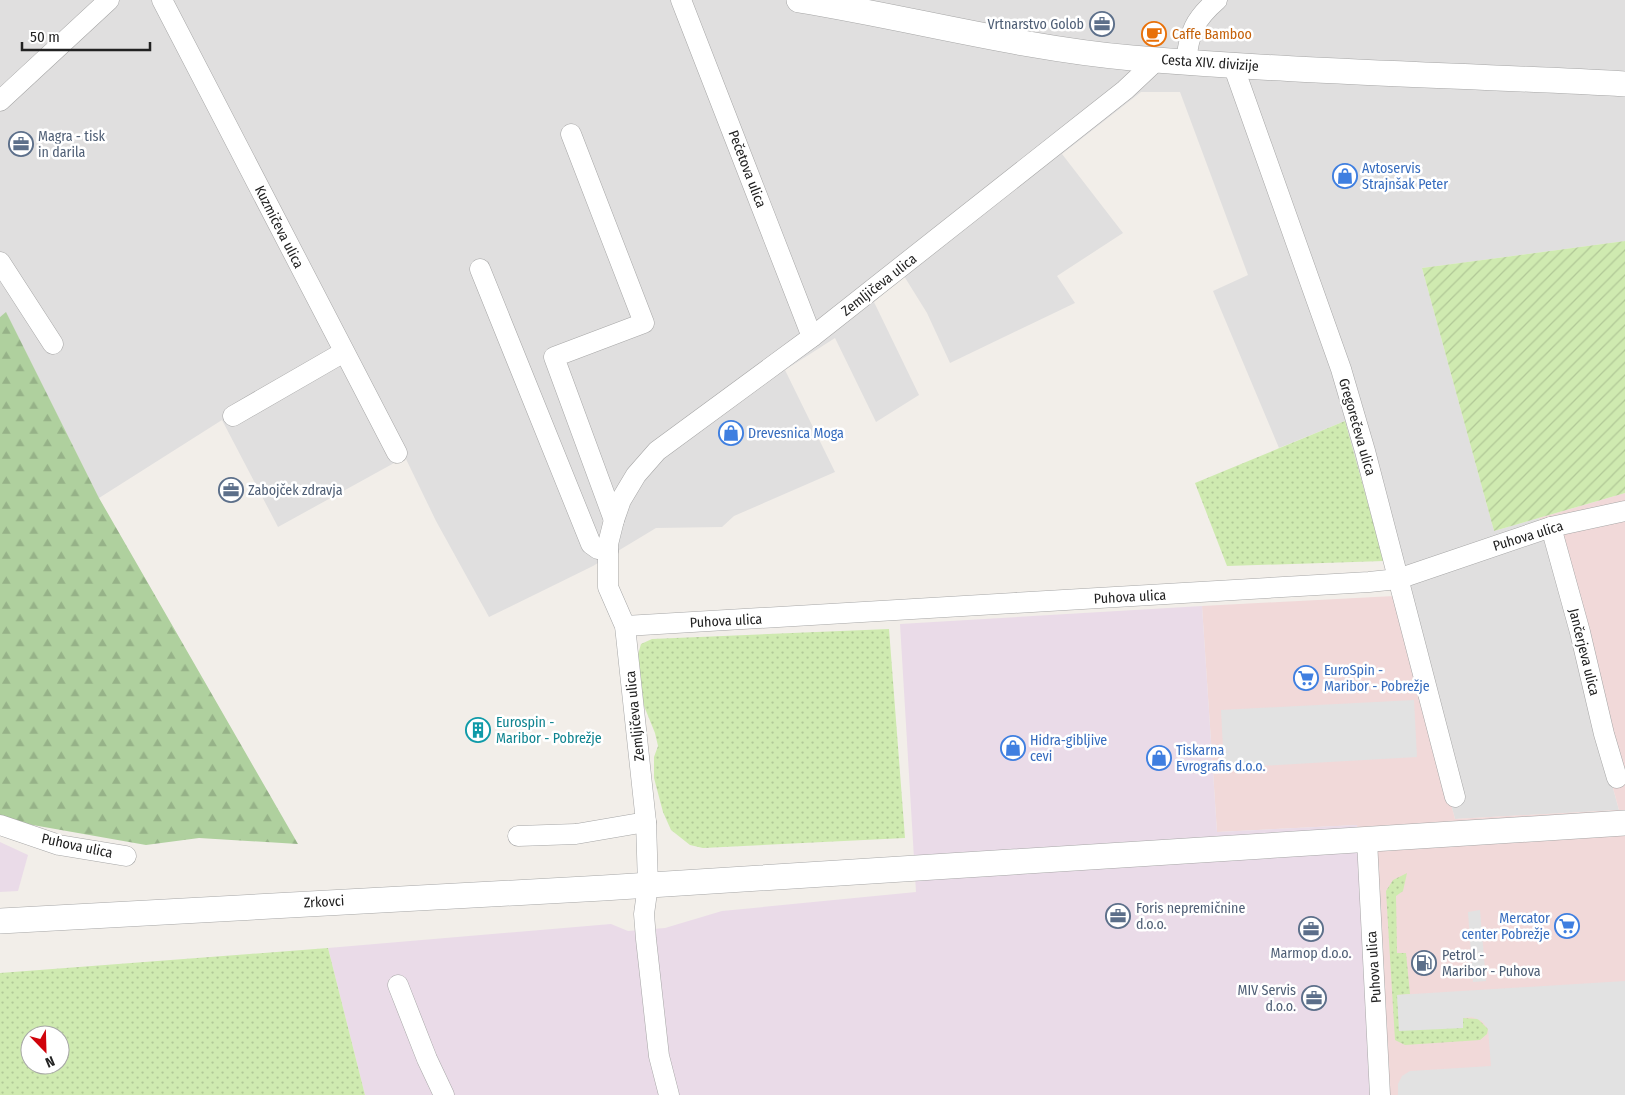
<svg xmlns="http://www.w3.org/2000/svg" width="1625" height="1095" viewBox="0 0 1625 1095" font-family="'Fira Sans Condensed',sans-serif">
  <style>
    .residential { fill: #e0dfdf }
    .commercial { fill: #f1d9d9 }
    .industrial { fill: #eadbe8 }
    .grass { fill: url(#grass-dots); fill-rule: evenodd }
    .forest { fill: url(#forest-firs) }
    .garden { fill: url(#garden-furrows) }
    .parking { fill: #e2e2e2 }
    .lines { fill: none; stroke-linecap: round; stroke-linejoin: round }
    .minor-casing { stroke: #a6a6a6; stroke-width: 21 }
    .tertiary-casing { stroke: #a6a6a6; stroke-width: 26 }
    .minor { stroke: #fff; stroke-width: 20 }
    .tertiary { stroke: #fff; stroke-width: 25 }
    .labels { text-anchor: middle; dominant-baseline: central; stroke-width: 5; stroke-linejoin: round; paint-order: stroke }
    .service-label { font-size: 14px; fill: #4e5e75; stroke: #fff; text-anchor: start }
    .food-label { font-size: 14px; fill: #c56008; stroke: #fff; text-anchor: start }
    .street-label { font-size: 14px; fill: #222; stroke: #fff }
    .shop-label { font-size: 14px; fill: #366cbe; stroke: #fff; text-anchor: start }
    .culture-label { font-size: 14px; fill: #0d838f; stroke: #fff; text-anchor: start }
  </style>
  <defs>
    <pattern id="grass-dots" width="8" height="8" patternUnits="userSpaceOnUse" patternTransform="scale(1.25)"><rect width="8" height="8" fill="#cfeab0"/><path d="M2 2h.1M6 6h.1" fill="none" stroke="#b1c897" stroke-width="1.8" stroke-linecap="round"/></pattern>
    <pattern id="forest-firs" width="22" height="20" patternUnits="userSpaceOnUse" patternTransform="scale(1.25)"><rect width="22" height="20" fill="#afd09e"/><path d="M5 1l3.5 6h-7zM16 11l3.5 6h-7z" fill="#96b288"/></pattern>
    <pattern id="garden-furrows" width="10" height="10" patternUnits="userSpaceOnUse" patternTransform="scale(1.25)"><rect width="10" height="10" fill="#cfeab0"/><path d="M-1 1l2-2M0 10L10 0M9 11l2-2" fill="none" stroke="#b1c897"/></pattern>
  </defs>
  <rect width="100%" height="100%" fill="#f2eee9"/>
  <path class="residential" d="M0,0H1625V241L1422,268L1494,531L1539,518L1619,810L1455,819L1345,421L1279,448L1213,291L1248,275L1180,92H1141L1062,154L1123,233L1057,276L1075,303L950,363L927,313L904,276L874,302L919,395L876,422L835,338L785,370L835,472L734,516L722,527L656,528L593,566L489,617L436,521L405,457L278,527L222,420L99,498L6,313L0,317Z"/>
  <path class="commercial" d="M1625,493V1095H1373L1357,825L1217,832L1202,606L1394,596L1455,819L1619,810L1539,518Z"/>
  <g class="industrial">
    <path d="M1202,606L1217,832L1357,825L1373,1095H365L328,948L611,924L628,931L665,928L722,911L916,892L900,624Z"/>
    <path d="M0,842L28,855L18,891L0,892Z"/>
  </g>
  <g class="grass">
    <path d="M1345,421L1384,561L1227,566L1195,483Z"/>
    <path d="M889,629L905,838L703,848L690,845L671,830L663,812L654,778V757L658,746L655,733L642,701L637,658L641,644L652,639Z"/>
    <path d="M1407,873L1403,891L1396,896L1397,953H1406L1410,994L1397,995L1463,1028V1018L1478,1019L1488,1029L1487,1034L1480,1040L1405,1045L1395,1040L1386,891L1393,880Z"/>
    <path d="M328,948L365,1095H0V973ZM30,1035H60V1065H30Z"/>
  </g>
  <path class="forest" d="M6,312L99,498L298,844L199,838L146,845L10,821L0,816V317Z"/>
  <path class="garden" d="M1625,241V493L1494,531L1422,268Z"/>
  <g class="parking">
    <path d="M1414,700L1417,757L1224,768L1221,710Z"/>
    <path d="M1480,910L1486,981L1473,982L1468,912Z"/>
    <path d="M1625,981V1095H1398V1084L1402,1076L1410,1071L1491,1066L1488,1029L1482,1021L1472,1017L1463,1018V1028L1399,1031L1397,995Z"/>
  </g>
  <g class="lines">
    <defs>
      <g id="minor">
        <path d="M162,0L397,453"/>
        <path d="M681,0L812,337"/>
        <path d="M1186,62C1189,32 1195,19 1217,0"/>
        <path d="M1233,65L1341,369L1365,451L1455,797"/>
        <path d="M0,101L109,0"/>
        <path d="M571,134L644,323L554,357L614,520"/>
        <path d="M0,262L53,344"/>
        <path d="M480,269L591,544L598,549L608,551"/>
        <path d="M233,416L344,352"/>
        <path d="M1551,527L1580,632L1604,734L1617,778"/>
        <path d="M625,626L1369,582L1398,579L1551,527L1625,511"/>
        <path d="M0,825L59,845L126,856"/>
        <path d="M518,836L576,834L646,822"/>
        <path d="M1367,840L1380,1095"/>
        <path d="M398,985L427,1059L444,1095"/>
        <path d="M669,1095L659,1056L646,939L644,914L648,885L646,822L625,626L608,587V544L614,520L621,500L636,475L657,451L812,337L1125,90L1158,59"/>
      </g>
      <g id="tertiary">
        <path d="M799,0C910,18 1020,48 1132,58C1296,72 1461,75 1625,84"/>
        <path d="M0,921L603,888L1625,823"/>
      </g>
    </defs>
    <use href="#minor" class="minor-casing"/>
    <use href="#tertiary" class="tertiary-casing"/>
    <use href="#minor" class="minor"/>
    <use href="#tertiary" class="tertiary"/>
  </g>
  <defs>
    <symbol id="office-ring" viewBox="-11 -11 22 22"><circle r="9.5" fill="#fff" stroke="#5c6f8a" stroke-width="1.5"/><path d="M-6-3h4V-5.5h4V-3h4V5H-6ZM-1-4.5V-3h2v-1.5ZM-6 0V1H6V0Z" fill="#5c6f8a"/></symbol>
    <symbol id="cafe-ring" viewBox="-11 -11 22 22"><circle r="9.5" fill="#fff" stroke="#e8710a" stroke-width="1.5"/><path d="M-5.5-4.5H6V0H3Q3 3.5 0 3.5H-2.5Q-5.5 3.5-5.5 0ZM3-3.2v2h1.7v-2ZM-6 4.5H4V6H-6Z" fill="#e8710a"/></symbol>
    <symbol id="shop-ring" viewBox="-11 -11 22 22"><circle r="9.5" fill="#fff" stroke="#3f7fe0" stroke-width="1.5"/><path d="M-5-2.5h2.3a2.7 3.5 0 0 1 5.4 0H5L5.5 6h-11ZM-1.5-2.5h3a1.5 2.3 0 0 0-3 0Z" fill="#3f7fe0"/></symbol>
    <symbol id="supermarket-ring" viewBox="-11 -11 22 22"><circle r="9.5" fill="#fff" stroke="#3f7fe0" stroke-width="1.5"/><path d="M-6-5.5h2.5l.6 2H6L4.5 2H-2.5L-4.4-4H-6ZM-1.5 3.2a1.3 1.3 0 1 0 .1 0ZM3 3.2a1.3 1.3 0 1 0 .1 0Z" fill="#3f7fe0"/></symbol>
    <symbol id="building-ring" viewBox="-11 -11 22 22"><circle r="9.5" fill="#fff" stroke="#0f9aa8" stroke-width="1.5"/><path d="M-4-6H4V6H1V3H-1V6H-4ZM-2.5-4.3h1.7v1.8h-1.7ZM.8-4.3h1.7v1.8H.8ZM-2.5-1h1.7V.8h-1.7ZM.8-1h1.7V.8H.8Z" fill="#0f9aa8"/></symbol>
    <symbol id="fuel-ring" viewBox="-11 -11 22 22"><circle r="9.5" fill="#fff" stroke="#5c6f8a" stroke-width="1.5"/><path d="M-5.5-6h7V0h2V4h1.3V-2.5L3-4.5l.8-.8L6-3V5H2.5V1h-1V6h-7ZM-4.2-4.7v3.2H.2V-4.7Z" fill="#5c6f8a"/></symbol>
  </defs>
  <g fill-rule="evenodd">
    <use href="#office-ring" x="1088" y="10" width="28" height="28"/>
    <use href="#cafe-ring" x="1140" y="20" width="28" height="28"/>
    <use href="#office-ring" x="7" y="130" width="28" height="28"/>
    <use href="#shop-ring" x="1331" y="162" width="28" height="28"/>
    <use href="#shop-ring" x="717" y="419" width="28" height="28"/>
    <use href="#office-ring" x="217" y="476" width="28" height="28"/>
    <use href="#supermarket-ring" x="1292" y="664" width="28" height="28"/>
    <use href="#building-ring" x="464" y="716" width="28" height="28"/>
    <use href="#shop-ring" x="999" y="734" width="28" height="28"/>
    <use href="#shop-ring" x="1145" y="744" width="28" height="28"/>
    <use href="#office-ring" x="1104" y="902" width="28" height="28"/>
    <use href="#supermarket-ring" x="1553" y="912" width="28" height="28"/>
    <use href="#office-ring" x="1297" y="915" width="28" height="28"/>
    <use href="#fuel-ring" x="1410" y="949" width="28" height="28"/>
    <use href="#office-ring" x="1300" y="984" width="28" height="28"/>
  </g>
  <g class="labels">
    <g class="service-label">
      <text x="1084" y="24" text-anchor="end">Vrtnarstvo Golob</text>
      <text x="38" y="136">Magra - tisk<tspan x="38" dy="16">in darila</tspan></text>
      <text x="248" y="490">Zabojček zdravja</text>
      <text x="1136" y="908">Foris nepremičnine<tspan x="1136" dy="16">d.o.o.</tspan></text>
      <text x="1311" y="953" text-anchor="middle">Marmop d.o.o.</text>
      <text x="1442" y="955">Petrol -<tspan x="1442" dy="16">Maribor - Puhova</tspan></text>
      <text x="1296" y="990" text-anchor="end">MIV Servis<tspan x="1296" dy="16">d.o.o.</tspan></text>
    </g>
    <g class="food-label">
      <text x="1172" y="34">Caffe Bamboo</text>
    </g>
    <g class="street-label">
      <text transform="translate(1210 63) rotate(4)">Cesta XIV. divizije</text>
      <text transform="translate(747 169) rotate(69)">Pečetova ulica</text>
      <text transform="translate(279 227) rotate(63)">Kuzmičeva ulica</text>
      <text transform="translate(879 285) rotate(-38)">Zemljičeva ulica</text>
      <text transform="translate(1357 427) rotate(74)">Gregorečeva ulica</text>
      <text transform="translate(1528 536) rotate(-17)">Puhova ulica</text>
      <text transform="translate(1130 597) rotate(-3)">Puhova ulica</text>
      <text transform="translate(726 621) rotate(-3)">Puhova ulica</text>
      <text transform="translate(1584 652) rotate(76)">Jančerjeva ulica</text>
      <text transform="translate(635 716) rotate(-96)">Zemljičeva ulica</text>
      <text transform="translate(77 846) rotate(12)">Puhova ulica</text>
      <text transform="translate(324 902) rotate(-3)">Zrkovci</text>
      <text transform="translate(1374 967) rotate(-94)">Puhova ulica</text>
    </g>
    <g class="shop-label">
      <text x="1362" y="168">Avtoservis<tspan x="1362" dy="16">Strajnšak Peter</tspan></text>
      <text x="748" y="433">Drevesnica Moga</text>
      <text x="1324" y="670">EuroSpin -<tspan x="1324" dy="16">Maribor - Pobrežje</tspan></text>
      <text x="1030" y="740">Hidra-gibljive<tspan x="1030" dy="16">cevi</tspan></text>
      <text x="1176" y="750">Tiskarna<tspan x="1176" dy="16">Evrografis d.o.o.</tspan></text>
      <text x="1550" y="918" text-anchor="end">Mercator<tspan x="1550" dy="16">center Pobrežje</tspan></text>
    </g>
    <g class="culture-label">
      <text x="496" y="722">Eurospin -<tspan x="496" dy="16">Maribor - Pobrežje</tspan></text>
    </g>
  </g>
  <g transform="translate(45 1050) rotate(157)"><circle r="24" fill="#ffffff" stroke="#a7a7a7"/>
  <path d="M0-4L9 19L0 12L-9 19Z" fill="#d0030b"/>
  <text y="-8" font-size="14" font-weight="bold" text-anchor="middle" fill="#222222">N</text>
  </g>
  <path d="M22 42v8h128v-8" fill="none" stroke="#222222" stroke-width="2.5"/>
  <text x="30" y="42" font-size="15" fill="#222222" stroke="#ffffff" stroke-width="4" paint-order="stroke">50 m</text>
</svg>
